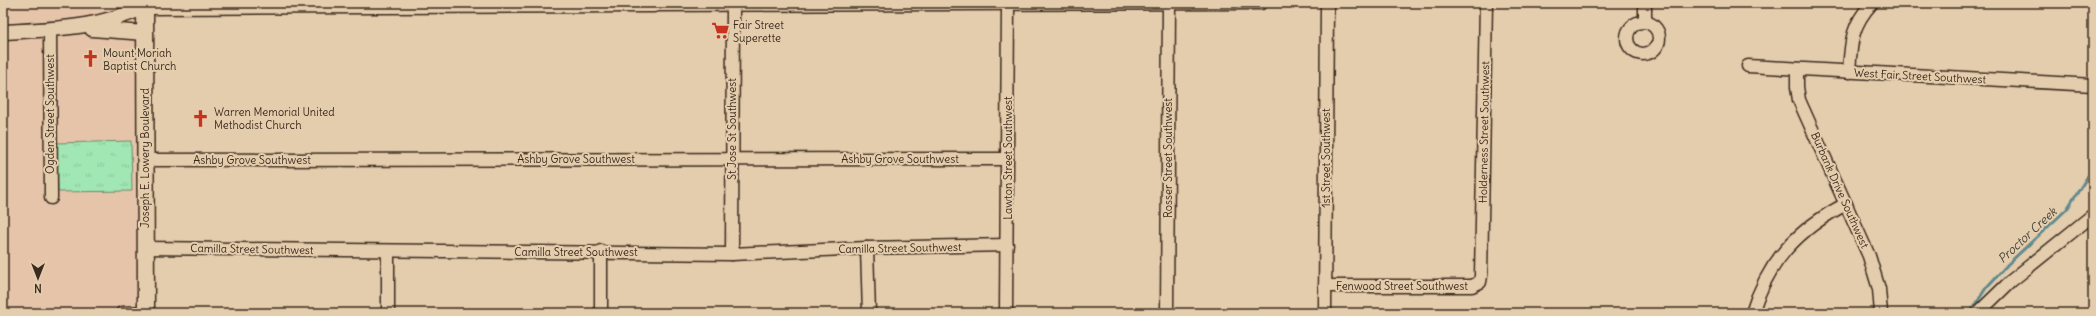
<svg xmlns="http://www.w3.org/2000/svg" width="2096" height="316" viewBox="0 0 2096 316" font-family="Delius,sans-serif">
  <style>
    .built { fill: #e6c4aa }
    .grass { fill: url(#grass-tufts); stroke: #6e8869 }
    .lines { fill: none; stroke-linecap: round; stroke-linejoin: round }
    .stream { stroke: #61898d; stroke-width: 3 }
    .minor-casing { stroke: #3b2a1e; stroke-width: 15 }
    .tertiary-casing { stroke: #3b2a1e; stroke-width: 17 }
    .secondary-casing { stroke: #3b2a1e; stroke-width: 19 }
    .minor { stroke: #e4cdad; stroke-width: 12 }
    .tertiary { stroke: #e4cdad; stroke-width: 14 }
    .secondary { stroke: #e4cdad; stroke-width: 16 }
    .labels { text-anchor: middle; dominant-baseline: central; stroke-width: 4; stroke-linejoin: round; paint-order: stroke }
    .poi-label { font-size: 11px; fill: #3b2a1e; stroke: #e4cdad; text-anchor: start }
    .street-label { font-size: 11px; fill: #3b2a1e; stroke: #e4cdad }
    .water-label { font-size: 12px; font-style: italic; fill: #44423a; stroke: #e4cdad }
  </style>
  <defs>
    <pattern id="grass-tufts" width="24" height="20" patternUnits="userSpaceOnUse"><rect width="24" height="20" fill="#a1e7b4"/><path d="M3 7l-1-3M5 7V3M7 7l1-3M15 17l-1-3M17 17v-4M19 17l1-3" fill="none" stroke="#8cc69a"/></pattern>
  </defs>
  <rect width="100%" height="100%" fill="#e4cdad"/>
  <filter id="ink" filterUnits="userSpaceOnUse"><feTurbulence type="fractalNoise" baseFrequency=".025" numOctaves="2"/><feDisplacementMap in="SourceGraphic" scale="8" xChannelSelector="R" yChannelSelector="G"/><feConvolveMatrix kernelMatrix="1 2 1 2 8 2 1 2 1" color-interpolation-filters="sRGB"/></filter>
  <g filter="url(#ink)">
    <g class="built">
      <path d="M3,3H145L119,19L3,31Z"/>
      <path d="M148,23L144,310L98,313H3V33L51,31Z"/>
    </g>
    <path class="grass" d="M131,141L132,191L58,192L57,143Z"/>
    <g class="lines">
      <path class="stream" d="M1970,313L1986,288L2008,264L2067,209L2093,168"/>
      <defs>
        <g id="minor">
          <path d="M654,5L1261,3"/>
          <path d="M1645,21V3"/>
          <circle cx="1643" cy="38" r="16"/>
          <path d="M50,29L51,198"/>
          <path d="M1748,66L2093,85"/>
          <path d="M1797,69V87L1799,100L1869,256L1879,289L1881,313"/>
          <path d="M1849,72C1851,42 1851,26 1872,3"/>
          <path d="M145,160L1007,159"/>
          <path d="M145,248L732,254L867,248L1007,245"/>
          <path d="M867,248L869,313"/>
          <path d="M388,251V313"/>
          <path d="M601,251V313"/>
          <path d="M732,254L733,5"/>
          <path d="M1325,286H1472L1480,282L1481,276L1486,3"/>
          <path d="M122,313L146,312"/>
          <path d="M1006,313L1008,3"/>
          <path d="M1167,313L1169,3"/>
          <path d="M1325,313L1327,3"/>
          <path d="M1752,313C1768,261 1798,229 1846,204"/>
          <path d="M1978,313L2011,281L2093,215"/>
        </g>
        <g id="tertiary">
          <path d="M92,29L145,33"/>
          <path d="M3,32C56,29 95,29 145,7L654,5V3"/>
        </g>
        <path id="secondary" d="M145,3L146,313"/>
      </defs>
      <use href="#minor" class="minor-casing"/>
      <use href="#tertiary" class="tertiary-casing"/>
      <use href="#secondary" class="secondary-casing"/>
      <use href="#minor" class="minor"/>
      <use href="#tertiary" class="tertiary"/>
      <use href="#secondary" class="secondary"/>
    </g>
  </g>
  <defs>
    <symbol id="supermarket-bare" viewBox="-9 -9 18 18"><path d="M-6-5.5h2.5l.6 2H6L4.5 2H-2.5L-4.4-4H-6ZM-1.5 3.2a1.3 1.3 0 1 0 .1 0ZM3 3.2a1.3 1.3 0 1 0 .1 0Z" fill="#c8321e" stroke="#e4cdad" stroke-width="2.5" paint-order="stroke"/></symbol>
    <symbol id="church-bare" viewBox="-9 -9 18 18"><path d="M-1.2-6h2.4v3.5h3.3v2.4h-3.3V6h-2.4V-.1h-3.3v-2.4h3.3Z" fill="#c8321e" stroke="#e4cdad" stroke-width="2.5" paint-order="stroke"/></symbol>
  </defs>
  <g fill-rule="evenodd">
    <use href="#supermarket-bare" x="708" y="18" width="25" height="25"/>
    <use href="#church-bare" x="78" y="46" width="25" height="25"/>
    <use href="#church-bare" x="188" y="106" width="25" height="25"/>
  </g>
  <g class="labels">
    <g class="poi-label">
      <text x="733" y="25">Fair Street<tspan x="733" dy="13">Superette</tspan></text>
      <text x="103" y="53">Mount Moriah<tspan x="103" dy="13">Baptist Church</tspan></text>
      <text x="214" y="112">Warren Memorial United<tspan x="214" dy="13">Methodist Church</tspan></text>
    </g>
    <g class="street-label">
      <text transform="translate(1920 76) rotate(3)">West Fair Street Southwest</text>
      <text transform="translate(50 114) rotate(-90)">Ogden Street Southwest</text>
      <text transform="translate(732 129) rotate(-90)">St Jose St Southwest</text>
      <text transform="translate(1484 132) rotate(-89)">Holderness Street Southwest</text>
      <text transform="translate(145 158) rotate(-90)">Joseph E. Lowery Boulevard</text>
      <text transform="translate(1008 158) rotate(-90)">Lawton Street Southwest</text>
      <text transform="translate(1168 158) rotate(-90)">Rosser Street Southwest</text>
      <text transform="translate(1326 158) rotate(-90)">1st Street Southwest</text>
      <text x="576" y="159">Ashby Grove Southwest</text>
      <text x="900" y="159">Ashby Grove Southwest</text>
      <text x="252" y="160">Ashby Grove Southwest</text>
      <text transform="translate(1840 190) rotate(66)">Burbank Drive Southwest</text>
      <text transform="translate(900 248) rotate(-1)">Camilla Street Southwest</text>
      <text transform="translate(252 249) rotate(1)">Camilla Street Southwest</text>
      <text x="576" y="252">Camilla Street Southwest</text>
      <text x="1402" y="286">Fenwood Street Southwest</text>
    </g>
    <g class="water-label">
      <text transform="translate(2027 235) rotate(-43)">Proctor Creek</text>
    </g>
  </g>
  <rect width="2096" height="316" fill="none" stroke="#e4cdad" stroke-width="16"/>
  <rect x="8" y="8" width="2080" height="300" fill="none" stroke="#3b2a1e" stroke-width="1.5" filter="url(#ink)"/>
  <g transform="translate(38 278) rotate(180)" stroke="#e4cdad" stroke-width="3" paint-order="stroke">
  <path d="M0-3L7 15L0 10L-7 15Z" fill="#3b2a1e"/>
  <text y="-6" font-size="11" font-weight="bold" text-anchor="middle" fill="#3b2a1e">N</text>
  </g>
</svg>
